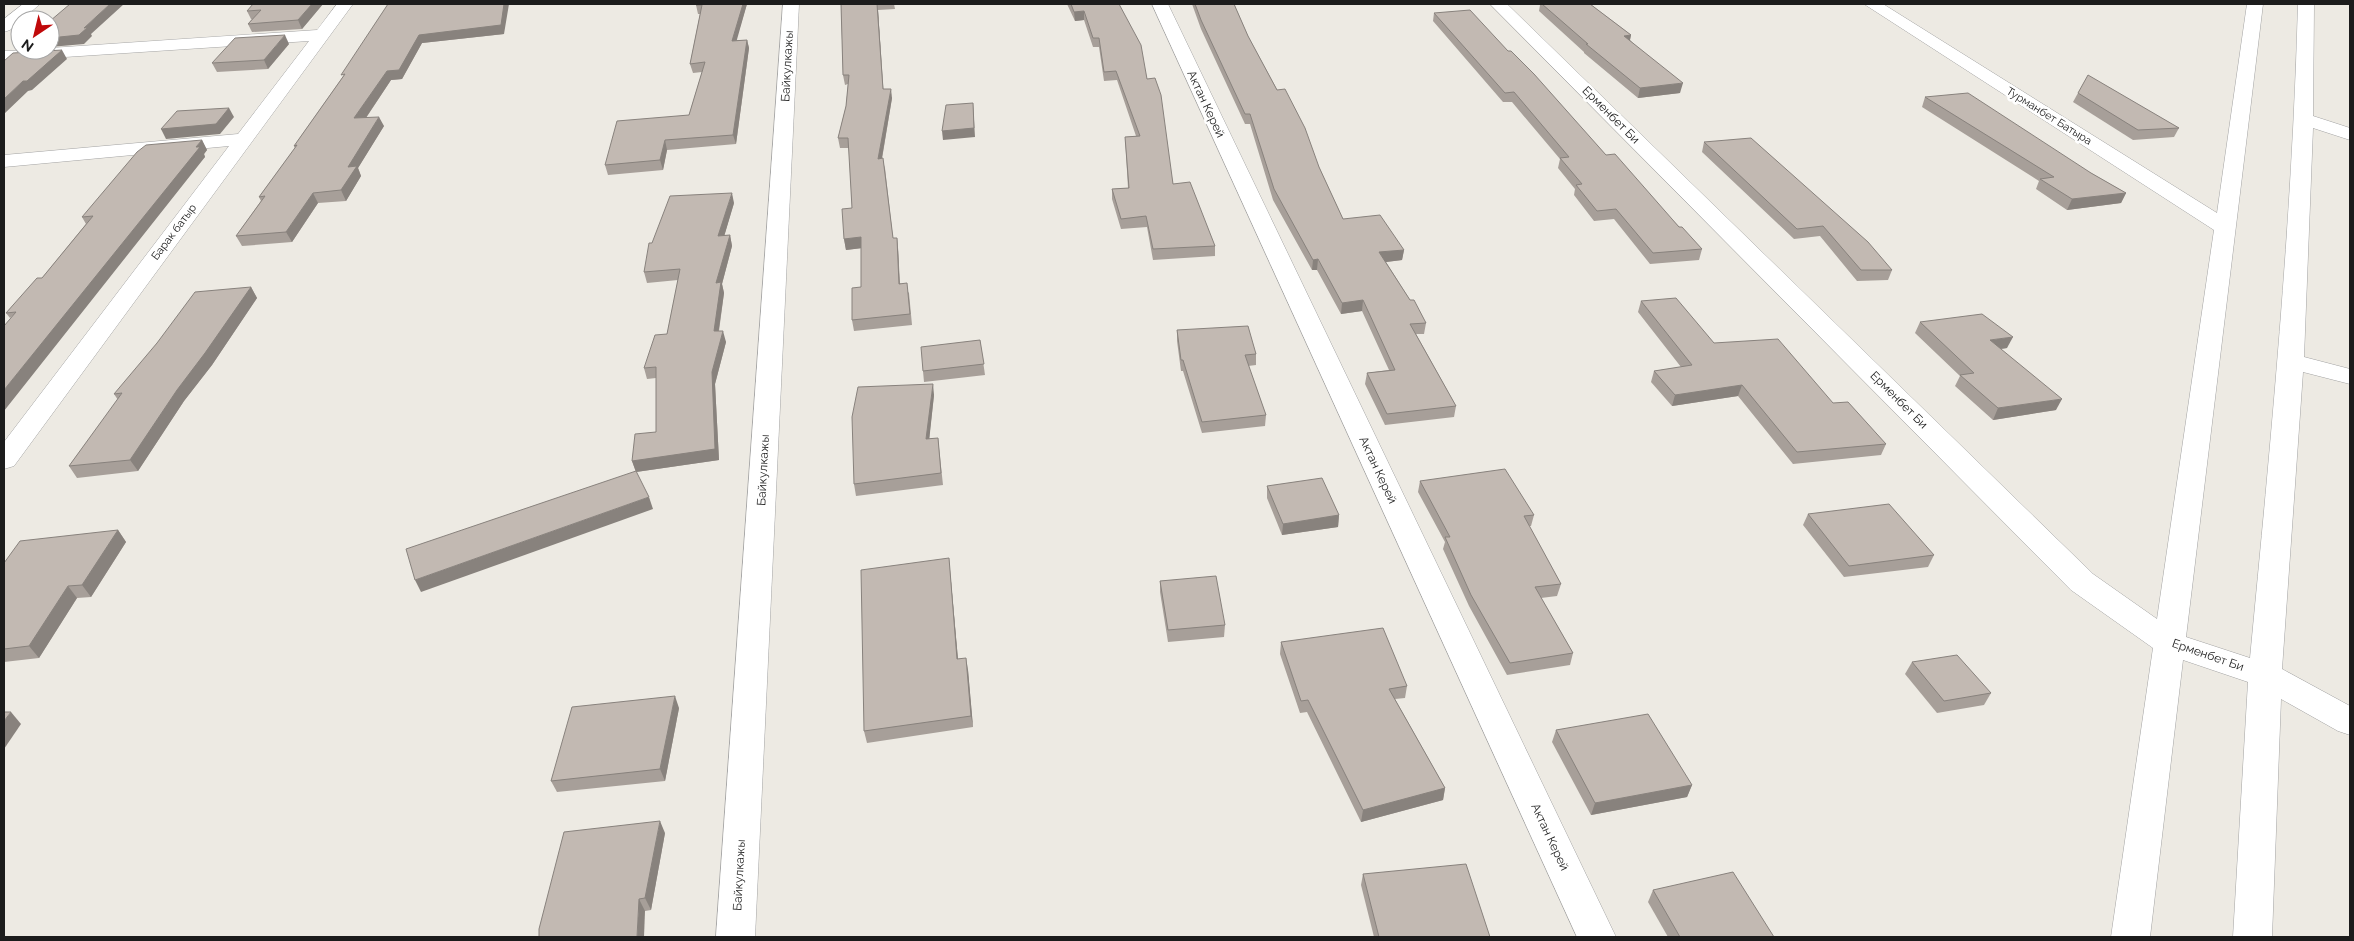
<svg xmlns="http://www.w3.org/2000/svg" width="2354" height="941" viewBox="0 0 2354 941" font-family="Raleway,sans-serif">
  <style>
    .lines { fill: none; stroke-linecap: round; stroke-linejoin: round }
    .street-casing { stroke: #a3a3a3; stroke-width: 1 }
    .street { fill: #fff; fill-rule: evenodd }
    .wall { fill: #a79f99 }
    .shaded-wall { fill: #88827d }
    .building { fill: #c2b9b2; stroke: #88827d }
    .labels { text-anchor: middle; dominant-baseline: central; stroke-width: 5; stroke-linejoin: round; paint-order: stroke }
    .far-street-label { font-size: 11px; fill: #1c1c1c; stroke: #fff }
    .street-label { font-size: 12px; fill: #1c1c1c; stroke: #fff }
  </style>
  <rect width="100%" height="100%" fill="#edeae3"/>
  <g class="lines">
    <defs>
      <g id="street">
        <path d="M23,4H40L10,30L4,32V19Z"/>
        <path d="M337,4H353L14,466L4,469V442L229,146L4,167V155L238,134L309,41L4,61V51L50,50V48L317,30Z"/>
        <path d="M783,4H799L755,937H716Z"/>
        <path d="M1152,4H1168L1616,937H1577Z"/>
        <path d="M1490,4H1507L2093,574L2157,619L2214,230L1864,4H1883L2217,213L2247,4H2263L2186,637L2250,658C2271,440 2292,223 2298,4H2314L2313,116L2350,128V140L2313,128L2304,357L2350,369V384L2303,372L2282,669L2350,706V735L2338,731L2281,699L2272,937H2233L2248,682L2183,660L2150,937H2111L2153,648L2071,590Z"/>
      </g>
    </defs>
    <use href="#street" class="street-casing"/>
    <use href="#street" class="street"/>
  </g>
  <g class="wall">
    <path d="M323,4L302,29L252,32L248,24L252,19H251L247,11Z"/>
    <path d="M697,4H747L736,40H747L749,48L736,144L667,150L663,170L608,175L605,165L689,115L702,72L693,73L690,64L700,14H698L696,5Z"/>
    <path d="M841,4H894L895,9L878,10L883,89L892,98L882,159L885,168L893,238H897L898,248L900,283L909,293L912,325L854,331L852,320L861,287V248L846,250L844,239L852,208L849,148H840L838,138L846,106L848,84L845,85L843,75Z"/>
    <path d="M1067,4H1119L1147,79L1173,184L1215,246V256L1153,260L1147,227L1121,229L1112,199V189L1128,188L1125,137L1136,136L1117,80L1104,81L1099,47H1093L1084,20L1075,21Z"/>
    <path d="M1192,4H1234L1248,36L1319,167L1343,219L1404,250L1402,260L1386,262L1410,300L1426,323L1424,334H1416L1456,406L1454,417L1385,425L1365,384L1367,373L1389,370L1362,311L1341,314L1317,270H1312L1273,200L1250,124H1245L1201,29Z"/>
    <path d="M1539,4H1590L1631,35L1630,40L1680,93L1638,98L1584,53V52L1539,11L1540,5Z"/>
    <path d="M387,6L504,34L422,43L402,79L391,80L366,118L384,126L358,168L361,176L346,201L318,203L292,242L242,246L236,236L261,201L259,197L295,148L294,146L342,78Z"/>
    <path d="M1434,13L1508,51L1606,155L1702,249L1699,260L1650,264L1614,219L1594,221L1574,195L1575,189L1558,168L1560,159L1512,102H1503L1433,21Z"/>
    <path d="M289,44L268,69L217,72L212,63Z"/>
    <path d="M2078,93L2179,128L2174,137L2133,140L2073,102Z"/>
    <path d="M1925,97L2091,173L2126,193L2121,203L2067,210L2036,189L2039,181L1922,107Z"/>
    <path d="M202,140L207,150L204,154L205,157L10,318L6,313L42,278L86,224L82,217Z"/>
    <path d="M1704,142L1892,270L1888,280L1857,281L1820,236L1794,239L1702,152Z"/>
    <path d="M734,203L724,236L730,235L732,246L722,284L724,293L719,331L726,342L715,384L719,460L636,472L632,461L656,432V378L647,379L644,368L667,334L678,280L647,283L644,272L652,243Z"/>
    <path d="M251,287L257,298L212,365L184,401L138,471L77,478L69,466L118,400L114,394Z"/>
    <path d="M1641,301L1714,343L1833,403L1886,444L1881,455L1793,464L1738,396L1672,406L1651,382L1654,371L1681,367L1638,312Z"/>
    <path d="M1920,322L2007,348L2001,349L2056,410L1993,420L1955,386L1960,376L1915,333Z"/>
    <path d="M1177,330L1256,354V365L1248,366L1266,415L1265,426L1202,433L1183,371H1181L1177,341Z"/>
    <path d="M980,340L985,375L924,382L923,371Z"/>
    <path d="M934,395L929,439L938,438L943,485L856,496L854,484Z"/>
    <path d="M1420,481L1534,515L1531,526H1529L1561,584L1557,596L1541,598L1573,653L1570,665L1507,675L1469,606L1443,549L1445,542L1418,492Z"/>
    <path d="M1267,486L1339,515L1338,527L1282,535L1267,498Z"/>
    <path d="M1808,514L1934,555L1928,567L1844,577L1803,525Z"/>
    <path d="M118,530L126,542L91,597L77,598L39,658L4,662V563Z"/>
    <path d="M949,558L950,570L958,659L968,670L973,727L867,743L864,731Z"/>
    <path d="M1160,581L1225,625L1224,637L1168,642L1160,592Z"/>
    <path d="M1281,642L1407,686L1405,698L1395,699L1445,788L1443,800L1361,822L1307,712L1300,713L1280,654Z"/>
    <path d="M1912,662L1991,693L1984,705L1937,713L1905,674Z"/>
    <path d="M679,708L665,781L557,792L551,781Z"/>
    <path d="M1556,730L1692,785L1687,797L1591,815L1552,742Z"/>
    <path d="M665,833L651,910L645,911L539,937Z"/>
    <path d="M1363,874L1490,937H1374L1361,885Z"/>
    <path d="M1653,890L1774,937H1668L1648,902Z"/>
  </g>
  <g class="shaded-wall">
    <path d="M110,4H124L91,34L92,36L84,44L50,47V38L84,28Z"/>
    <path d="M312,4H323L302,29L298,20Z"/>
    <path d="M504,4H509L504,34L422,43L402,79L391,80L359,128L354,118L387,71L419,35Z"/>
    <path d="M743,4H747L734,50L732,41Z"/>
    <path d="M877,4L878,10L884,99L883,89Z"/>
    <path d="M1084,11V20L1075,21L1074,12Z"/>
    <path d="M285,35L289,44L268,69L264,60Z"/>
    <path d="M1631,35L1629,44L1624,36Z"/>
    <path d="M747,40L749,48L736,144L733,135Z"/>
    <path d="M62,50L67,59L32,90L28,91L4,114V99L23,81Z"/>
    <path d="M1683,83L1680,93L1638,98L1640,88Z"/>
    <path d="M891,89L892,98L880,169L878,159Z"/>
    <path d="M973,103L975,137L943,140L942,131Z"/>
    <path d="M229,108L234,117L220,134L166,139L161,129Z"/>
    <path d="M379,117L384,126L358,168L361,176L346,201L341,190L348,167Z"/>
    <path d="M202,140L207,150L204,154L205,157L4,411V390Z"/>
    <path d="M665,140L667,150L663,170L660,160Z"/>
    <path d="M313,193L318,203L292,242L286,232Z"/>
    <path d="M732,193L734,203L721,247L718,236Z"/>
    <path d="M2126,193L2121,203L2067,210L2072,199Z"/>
    <path d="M730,235L732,246L722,284L724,293L717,342L714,331L716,283Z"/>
    <path d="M861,237L863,248L846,250L844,239Z"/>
    <path d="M897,238L898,248L900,294L899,284Z"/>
    <path d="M1404,250L1402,260L1378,263L1379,252Z"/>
    <path d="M1318,259L1317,270H1312L1313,260Z"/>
    <path d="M251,287L257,298L212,365L184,401L138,471L130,460L177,390Z"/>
    <path d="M1363,300L1362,311L1341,314L1342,303Z"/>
    <path d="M723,331L726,342L715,384L719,460L636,472L632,461L712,372Z"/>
    <path d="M2013,337L2007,348L1985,351L1990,340Z"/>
    <path d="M933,384L934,395L928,451L926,439Z"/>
    <path d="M1742,385L1738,396L1672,406L1675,395Z"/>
    <path d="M2062,399L2056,410L1993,420L1998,408Z"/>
    <path d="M649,497L653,509L421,592L415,580Z"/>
    <path d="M1339,515L1338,527L1282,535L1283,524Z"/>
    <path d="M118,530L126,542L91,597L82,585Z"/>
    <path d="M949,558L950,570L959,671L957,659Z"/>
    <path d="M68,586L77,598L39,658L29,646Z"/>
    <path d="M966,658L968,670L973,727L971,716Z"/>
    <path d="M675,696L679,708L665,781L660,769Z"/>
    <path d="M11,712L21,724L4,749V721Z"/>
    <path d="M1692,785L1687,797L1591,815L1595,803Z"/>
    <path d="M1445,788L1443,800L1361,822L1363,810Z"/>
    <path d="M660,821L665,833L651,910L645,898Z"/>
    <path d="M639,899L645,911L644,937H637Z"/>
  </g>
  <g class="building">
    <path d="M70,4H110L84,28L88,27L79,35L50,38V21Z"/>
    <path d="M253,4H312L298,20L248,24L261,10L247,11Z"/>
    <path d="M388,4H504L501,25L419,35L399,70L387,71L354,118L379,117L348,167L357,166L341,190L313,193L286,232L236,236L265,196L259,197L297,145L294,146L345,74L341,75Z"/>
    <path d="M697,4H743L732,41L747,40L733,135L665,140L660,160L605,165L617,121L689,115L705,62L690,64L702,5H696Z"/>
    <path d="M841,4H877L883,89H891L878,159L883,158L893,238H897L899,284L907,283L910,314L852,320V288L861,287V237L844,239L842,209L852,208L848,138H838L846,106L849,75H843Z"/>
    <path d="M1071,4H1119L1141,45L1147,79L1155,78L1161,95L1173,184L1190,182L1215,246L1153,249L1146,216L1121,219L1112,189L1129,188L1125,137L1140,136L1116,71L1104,72L1099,38H1093L1084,11L1074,12Z"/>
    <path d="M1195,4H1234L1248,36L1277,90L1285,89L1305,128L1319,167L1343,219L1380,215L1404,250L1379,252L1410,300H1414L1426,323L1410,324L1456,406L1387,414L1367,373L1395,370L1363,300L1342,303L1318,259L1313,260L1274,189L1250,114H1245L1201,20Z"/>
    <path d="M1542,4H1590L1631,35L1624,36L1683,83L1640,88L1586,44H1588Z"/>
    <path d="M1470,10L1508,51H1511L1534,74L1606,155L1615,154L1679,227H1682L1702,249L1653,253L1616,209L1597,211L1576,185L1582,184L1560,158L1569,157L1514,92L1505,93L1434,13Z"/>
    <path d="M285,35L264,60L212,63L235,38Z"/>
    <path d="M62,50L27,81H23L4,99V61L13,53Z"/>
    <path d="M2088,75L2179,128L2138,130L2078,93Z"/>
    <path d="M1968,93L2091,173L2126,193L2072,199L2040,179L2054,177L1925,97Z"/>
    <path d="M973,103L974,128L942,131L946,105Z"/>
    <path d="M229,108L216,124L161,129L177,111Z"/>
    <path d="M1751,138L1868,242L1892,270H1861L1823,226L1797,229L1704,142Z"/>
    <path d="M202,140L196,147H200L4,390V326L16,312L6,313L37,278H42L93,216L82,217L137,152L146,145Z"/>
    <path d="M732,193L718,236L730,235L716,283L721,282L714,331H723L712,372L715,449L632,461L635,434L656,432V367L644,368L655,335L667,334L680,269L644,272L649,243H652L670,196Z"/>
    <path d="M251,287L205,353L177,390L130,460L69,466L122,393L114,394L157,343L195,292Z"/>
    <path d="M1676,298L1714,343L1778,339L1833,403L1848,402L1886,444L1797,452L1742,385L1675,395L1654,371L1692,365L1641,301Z"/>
    <path d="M1982,314L2013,337L1990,340L2062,399L1998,408L1960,375L1974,373L1920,322Z"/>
    <path d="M1248,326L1256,354L1245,355L1266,415L1202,422L1183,360H1181L1177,330Z"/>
    <path d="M980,340L984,364L923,371L921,347Z"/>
    <path d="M933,384L926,439L938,438L941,473L854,484L852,417L858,387Z"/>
    <path d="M1505,469L1534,515L1524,516L1561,584L1535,587L1573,653L1510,663L1471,595L1445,537H1450L1420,481Z"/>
    <path d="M636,471L649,497L415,580L406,549Z"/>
    <path d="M1322,478L1339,515L1283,524L1267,486Z"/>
    <path d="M1889,504L1934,555L1849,566L1808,514Z"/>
    <path d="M118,530L82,585L68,586L29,646L4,649V563L20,541Z"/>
    <path d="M949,558L957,659L966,658L971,716L864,731L861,570Z"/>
    <path d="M1216,576L1225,625L1168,630L1160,581Z"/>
    <path d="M1383,628L1407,686L1389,689L1445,788L1363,810L1308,700L1301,701L1281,642Z"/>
    <path d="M1957,655L1991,693L1944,701L1912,662Z"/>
    <path d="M675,696L660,769L551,781L572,707Z"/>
    <path d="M4,712H11L4,721Z"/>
    <path d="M1648,714L1692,785L1595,803L1556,730Z"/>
    <path d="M660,821L645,898L639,899L637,937H539V929L564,832Z"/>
    <path d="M1466,864L1490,937H1379L1363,874Z"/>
    <path d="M1733,872L1774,937H1680L1653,890Z"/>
  </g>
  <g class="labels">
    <g class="far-street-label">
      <text transform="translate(2049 116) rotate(32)">Турманбет Батыра</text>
      <text transform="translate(174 232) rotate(-53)">Барак батыр</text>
    </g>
    <g class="street-label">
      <text transform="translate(787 66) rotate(-87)">Байкулкажы</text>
      <text transform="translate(1206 104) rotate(65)">Актан Керей</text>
      <text transform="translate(1611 115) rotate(45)">Ерменбет Би</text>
      <text transform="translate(1899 400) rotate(45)">Ерменбет Би</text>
      <text transform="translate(763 470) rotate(-87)">Байкулкажы</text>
      <text transform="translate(1378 470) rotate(65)">Актан Керей</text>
      <text transform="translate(2208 655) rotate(19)">Ерменбет Би</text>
      <text transform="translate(1550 837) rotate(65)">Актан Керей</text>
      <text transform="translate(739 875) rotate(-87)">Байкулкажы</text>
    </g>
  </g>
  <rect width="2354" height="941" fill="none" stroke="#1c1c1c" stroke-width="10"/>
  <g transform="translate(35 35) rotate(215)"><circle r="24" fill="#ffffff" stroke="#a4a4a4"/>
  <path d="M0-4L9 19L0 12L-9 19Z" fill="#c0090a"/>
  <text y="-8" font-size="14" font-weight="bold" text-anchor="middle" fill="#1c1c1c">N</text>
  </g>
</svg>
